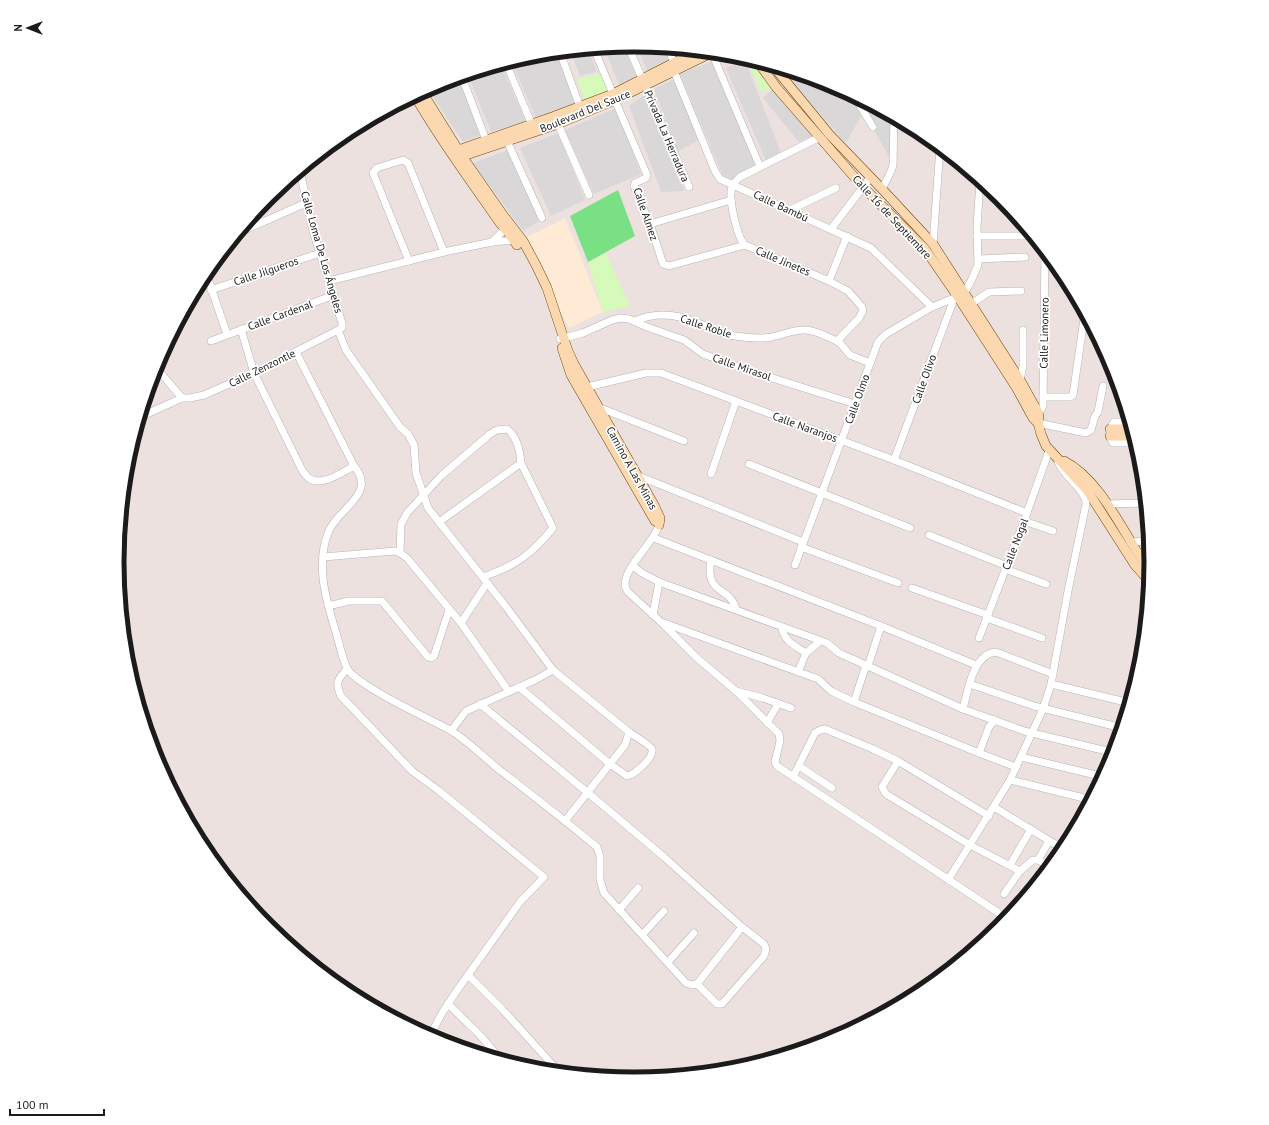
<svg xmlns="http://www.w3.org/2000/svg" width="1269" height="1125" viewBox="0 0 1269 1125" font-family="'PT Sans',sans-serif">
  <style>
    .residential { fill: #d9d7d8 }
    .education { fill: #ffead6 }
    .park { fill: #d5fab9 }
    .pitch { fill: #7ae084 }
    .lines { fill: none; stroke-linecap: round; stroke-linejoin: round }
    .street-casing { stroke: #b4b4b4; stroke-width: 8 }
    .secondary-casing { stroke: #724501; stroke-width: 10 }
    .street { stroke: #fff; stroke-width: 7 }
    .secondary { stroke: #fbd8af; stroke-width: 9 }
    .labels { text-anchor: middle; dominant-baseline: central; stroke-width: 3.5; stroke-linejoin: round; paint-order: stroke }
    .street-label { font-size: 11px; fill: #1b1b1b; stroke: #fff }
    .rim { fill: none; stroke: #1b1b1b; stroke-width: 5 }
  </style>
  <rect width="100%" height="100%" fill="#ede1df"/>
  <g class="residential">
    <path d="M636,45L663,48L670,64L649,75Z"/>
    <path d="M626,46L641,79L621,89L604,48Z"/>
    <path d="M588,50L597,71L580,76L570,51Z"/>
    <path d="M559,52L576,106L536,119L512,62L534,55Z"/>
    <path d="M745,60L781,153L766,161L726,68Z"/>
    <path d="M713,61L757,167L733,179L723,176L680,74Z"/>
    <path d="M501,65L526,123L491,132L468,75Z"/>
    <path d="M779,68L833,84L851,94L863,112L846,143Z"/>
    <path d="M460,77L481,135L463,142L428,89L437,84Z"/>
    <path d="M674,79L700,139L678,152L654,89Z"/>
    <path d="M774,88L814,135L799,142L763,98Z"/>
    <path d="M646,94L684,191L661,192L629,106Z"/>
    <path d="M857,98L893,117L890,159Z"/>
    <path d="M616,108L641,174L594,194L565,130Z"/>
    <path d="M558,133L585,200L551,216L520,148Z"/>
    <path d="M508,150L539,221L523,231L473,163Z"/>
  </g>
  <path class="education" d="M565,218L603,312L569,328L523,239Z"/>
  <g class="park">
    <path d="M746,58L747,59L774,88L761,92Z"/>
    <path d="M601,73L611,94L585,101L577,79Z"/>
    <path d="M606,253L630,306L603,312L588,263Z"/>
  </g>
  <path class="pitch" d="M618,190L635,236L588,262L570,216Z"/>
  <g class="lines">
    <defs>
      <g id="street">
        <path d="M628,46L689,187"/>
        <path d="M668,48L674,63"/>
        <path d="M594,49L613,94"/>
        <path d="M560,52L580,107"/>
        <path d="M712,53L758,162"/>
        <path d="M506,63L532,125"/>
        <path d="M674,71L715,171L720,179L871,248L932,307"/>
        <path d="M462,77L486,140"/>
        <path d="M783,77L790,72"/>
        <path d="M854,96L873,127"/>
        <path d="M615,100L647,175L646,178L635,183L634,186L650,224L663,264L669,266L745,245L829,281L848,291L862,307L863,311L859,318L837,341"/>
        <path d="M558,124L589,195"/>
        <path d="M507,141L542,218"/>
        <path d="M882,189L891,171L893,166L894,117"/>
        <path d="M790,210L836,188"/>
        <path d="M650,224L731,200"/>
        <path d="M831,229L870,178"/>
        <path d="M240,232L306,203"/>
        <path d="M977,236H1033"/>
        <path d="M492,242L508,226"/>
        <path d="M933,244L940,147"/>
        <path d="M745,245C737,237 728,198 732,187C733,183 737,180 740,177L820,137"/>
        <path d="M979,259L1025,257"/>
        <path d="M409,261L373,173L377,168L403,160L408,163L444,252"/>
        <path d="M206,273L227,334"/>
        <path d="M329,281L444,252L492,242L516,240"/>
        <path d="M829,281L847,236"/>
        <path d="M211,290L320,253"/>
        <path d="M971,304L989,292L1021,291"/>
        <path d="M635,321C655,312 677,314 698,323C710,328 722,335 735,336C747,338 760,339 772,337C783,335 794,329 805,330C816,330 827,337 837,341L840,343L850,355L870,363"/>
        <path d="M241,329L254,373L302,470C304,473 307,477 310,479C324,486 342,472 354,466"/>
        <path d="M338,330L346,350L400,427L408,434L414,445L416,473L428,508L507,608L553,670L629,732L625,745L565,821"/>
        <path d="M560,339L583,333L612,320L621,318L629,319L647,327L684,340L703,354L747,370L855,404"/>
        <path d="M211,341L334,295"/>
        <path d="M296,352L354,466C378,495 337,508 328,533C315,567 327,603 337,636C340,646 342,658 347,668C355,685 430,719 450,730C465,739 483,756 497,768C531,794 564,820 597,847L600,856V880L604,893L686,983L692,985L697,984L717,1004H722L764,956L766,949L764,944L742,927L664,857L587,792L480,704"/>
        <path d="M155,370L159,371L182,398"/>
        <path d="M1020,380L1023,366V330"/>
        <path d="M583,389L587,387L646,373H661L894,460L1027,513"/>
        <path d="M1043,397H1070L1073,395L1085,312"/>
        <path d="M598,407L684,441"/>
        <path d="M1039,414L1043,406L1045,251"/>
        <path d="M140,417L182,398H190L204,395L254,373L342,328V323L313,231L300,171"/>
        <path d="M1130,422H1114C1109,429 1108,435 1113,443H1136"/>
        <path d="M1038,423L1086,433L1091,430L1095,416L1098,412L1103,386"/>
        <path d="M894,460L954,299"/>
        <path d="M749,464L910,528"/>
        <path d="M1136,466H1142"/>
        <path d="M711,474L736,401"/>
        <path d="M636,475L803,542"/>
        <path d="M1107,504L1146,503"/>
        <path d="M1024,521L1053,531"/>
        <path d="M439,522L521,463"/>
        <path d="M659,525C653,544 626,565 625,584C625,587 626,589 628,592L662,623L697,658L736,691L779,734L780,741L775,762L777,766L1008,919"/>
        <path d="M929,535L1007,566"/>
        <path d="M654,538L881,626L976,665"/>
        <path d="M1130,542L1150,541"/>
        <path d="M801,547L898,583"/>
        <path d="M400,553L401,524L407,513L441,476L490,434L497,430L507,429C517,436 520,451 521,463L553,528C531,555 515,566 483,577"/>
        <path d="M323,557L395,551L400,553L407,558L461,623L509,692"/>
        <path d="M711,560C704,595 731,587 736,609"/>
        <path d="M795,565L878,342L886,334L932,307L964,294L972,279L978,265L977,227L980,180"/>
        <path d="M633,566L642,573L659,582L827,643L839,653L963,709L1024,731L1115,753"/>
        <path d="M1005,569L1046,584"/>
        <path d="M912,588L988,615"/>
        <path d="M328,606L349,601H382L428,657L431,658L434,656L449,610"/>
        <path d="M653,615L659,582"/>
        <path d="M987,618L1042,638"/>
        <path d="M461,623L487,583"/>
        <path d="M664,623L818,679L831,691L854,702L979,753L1016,767"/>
        <path d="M782,628C784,641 795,646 806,653L798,672"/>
        <path d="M979,638L1024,521L1049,451"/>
        <path d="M806,653L819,642"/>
        <path d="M868,666L881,626"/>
        <path d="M347,669C337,680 335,683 341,696L412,771L438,790L544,877L520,902L458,989L442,1013L430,1036L433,1039"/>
        <path d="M970,684L1034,706L1122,728"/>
        <path d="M1051,684L1130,703"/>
        <path d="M519,687L610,764L627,776C634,775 654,758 652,749C650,745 633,735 629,732"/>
        <path d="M736,691L763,698L791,708"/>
        <path d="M854,702L866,665"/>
        <path d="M963,709C968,690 973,654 996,652L1053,674"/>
        <path d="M767,723L778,704"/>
        <path d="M451,731L466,711L535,680L553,670"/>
        <path d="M979,753L989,727L995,720"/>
        <path d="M1021,757L1104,777"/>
        <path d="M898,761L882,787L886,794L970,845L1020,871"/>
        <path d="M799,766L832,788"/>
        <path d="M793,777L815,733L820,730L825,729L873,749L898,761L989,816"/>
        <path d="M1010,780L1092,800"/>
        <path d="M994,807L1058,846L1059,850L1050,867"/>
        <path d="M1038,860L1049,841"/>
        <path d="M1010,865L1031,829"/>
        <path d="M948,880L1010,780L1043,709L1051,684L1068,591L1086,504C1086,490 1065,478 1058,462"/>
        <path d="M1004,894L1020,871L1033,860H1038L1051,867"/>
        <path d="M619,910L638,888"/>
        <path d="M643,934L664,911"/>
        <path d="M668,962L694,933"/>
        <path d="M468,975L503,1010L560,1073"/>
        <path d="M697,984L742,927"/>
        <path d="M343,990L344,991"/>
        <path d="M448,1004L479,1034L502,1061"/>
      </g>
      <g id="secondary">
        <path d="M758,62L776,87L863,187L925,249L958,297L1016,387L1033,418L1038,423"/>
        <path d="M774,67L829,134L882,189L933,244L1020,380L1039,414L1038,423L1041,434L1046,446L1087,490L1135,565L1150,582"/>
        <path d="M422,92L462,156L503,215L523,241L536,265L547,288L568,351L574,364L654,505L660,518L659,525"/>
        <path d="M415,96C440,140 471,181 500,223C506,230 512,237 517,245"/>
        <path d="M453,152L555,116L613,94L697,51"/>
        <path d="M457,158L558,124L615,100L711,53"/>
        <path d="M562,348L571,375L655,521"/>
        <path d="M1110,429H1132"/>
        <path d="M1110,436H1134"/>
        <path d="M1064,461C1103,481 1125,538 1151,573"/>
      </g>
    </defs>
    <use href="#street" class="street-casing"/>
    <use href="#secondary" class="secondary-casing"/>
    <use href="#street" class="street"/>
    <use href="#secondary" class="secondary"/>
  </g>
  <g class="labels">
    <g class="street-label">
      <text transform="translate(585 111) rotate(-22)">Boulevard Del Sauce</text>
      <text transform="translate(667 136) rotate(67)">Privada La Herradura</text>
      <text transform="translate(781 206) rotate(25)">Calle Bambú</text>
      <text transform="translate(646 214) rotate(71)">Calle Almez</text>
      <text transform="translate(892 217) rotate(47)">Calle 16 de Septiembre</text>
      <text transform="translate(322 252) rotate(74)">Calle Loma De Los Ángeles</text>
      <text transform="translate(783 261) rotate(23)">Calle Jinetes</text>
      <text transform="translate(266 271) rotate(-19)">Calle Jilgueros</text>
      <text transform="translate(280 315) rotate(-20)">Calle Cardenal</text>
      <text transform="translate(706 326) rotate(18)">Calle Roble</text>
      <text transform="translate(1044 333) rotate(-89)">Calle Limonero</text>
      <text transform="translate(742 367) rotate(19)">Calle Mirasol</text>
      <text transform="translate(262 368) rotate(-26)">Calle Zenzontle</text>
      <text transform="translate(924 379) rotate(-70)">Calle Olivo</text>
      <text transform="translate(857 399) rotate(-70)">Calle Olmo</text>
      <text transform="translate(805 427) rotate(20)">Calle Naranjos</text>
      <text transform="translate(632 468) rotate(61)">Camino A Las Minas</text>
      <text transform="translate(1015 544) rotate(-69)">Calle Nogal</text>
    </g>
  </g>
  <path d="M0 0H1269V1125H0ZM124 562a510 510 0 1 1 1020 0a510 510 0 1 1-1020 0Z" fill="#fff" fill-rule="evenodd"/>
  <path class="rim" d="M124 562a510 510 0 1 1 1020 0a510 510 0 1 1-1020 0Z"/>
  <g transform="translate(28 28) rotate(270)" stroke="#ffffff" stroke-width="3" paint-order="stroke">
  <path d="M0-3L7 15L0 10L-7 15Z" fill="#1b1b1b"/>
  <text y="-6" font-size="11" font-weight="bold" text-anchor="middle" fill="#1b1b1b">N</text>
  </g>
  <path d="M10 1109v6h94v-6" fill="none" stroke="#1b1b1b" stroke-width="2"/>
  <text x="16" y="1109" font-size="12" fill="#1b1b1b" stroke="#ffffff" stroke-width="3" paint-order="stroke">100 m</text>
</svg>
